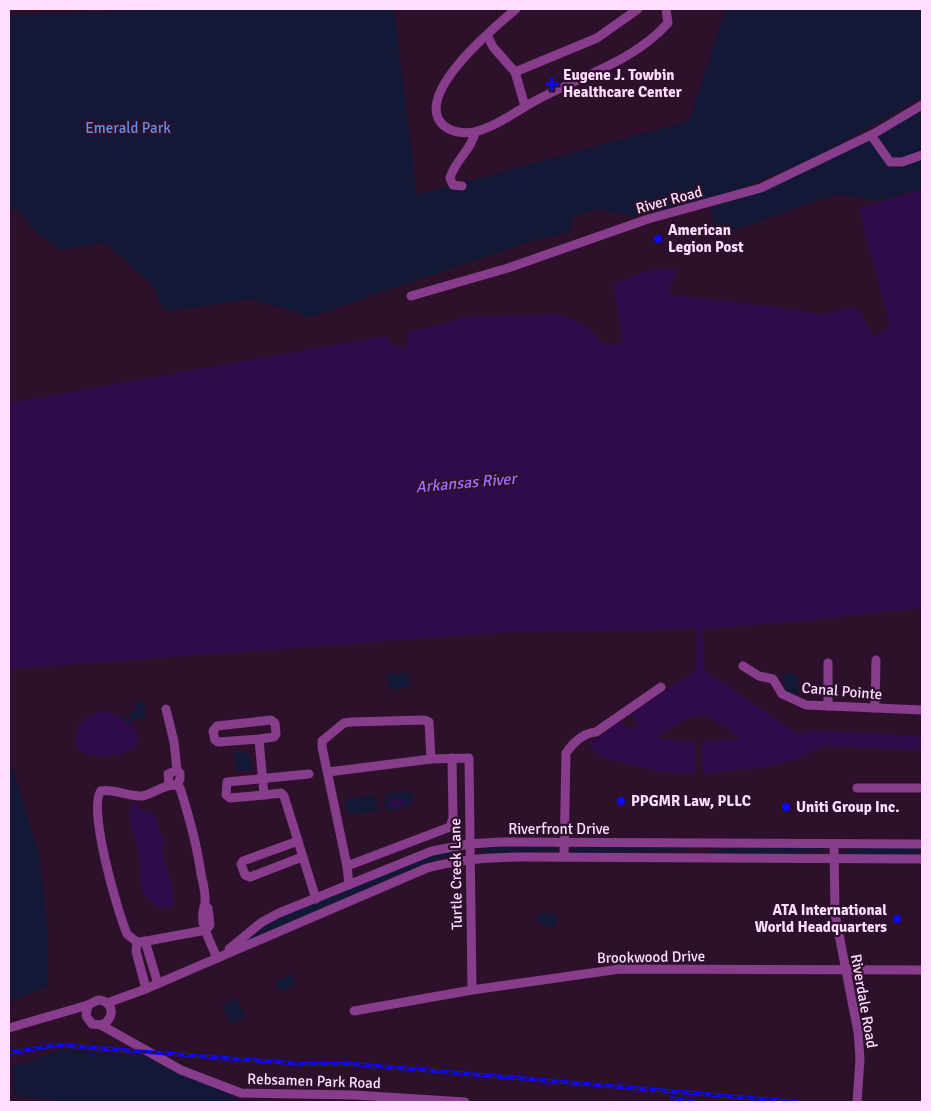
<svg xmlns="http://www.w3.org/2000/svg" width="931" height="1111" viewBox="0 0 931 1111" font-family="Signika,sans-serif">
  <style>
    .green { fill: #141837 }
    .water { fill: #2f0b4c }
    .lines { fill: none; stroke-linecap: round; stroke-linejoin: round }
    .minor { stroke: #883c8c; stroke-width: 9 }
    .rail-casing { stroke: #0c09ff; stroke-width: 4 }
    .rail { stroke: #2d112a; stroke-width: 2; stroke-dasharray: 5.5; stroke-linecap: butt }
    .poi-dot { fill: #0c09ff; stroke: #2d112a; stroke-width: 2 }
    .labels { text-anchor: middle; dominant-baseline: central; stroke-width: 4.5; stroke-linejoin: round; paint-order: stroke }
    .poi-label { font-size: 15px; font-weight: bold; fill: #ffddfe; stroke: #2d112a; text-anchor: start }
    .park-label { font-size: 15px; fill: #658fe3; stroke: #2d112a }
    .street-label { font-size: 15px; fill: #ffddfe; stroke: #2d112a }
    .water-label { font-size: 16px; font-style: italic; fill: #a36bff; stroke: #2d112a }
  </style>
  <rect width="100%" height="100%" fill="#2d112a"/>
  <g class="green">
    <path d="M197,9H394L417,195L689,121L726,9H922V97L817,157L717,199L633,217L599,209L573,217L570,232L529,242L310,317L251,299L165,312L152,285L106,243L60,250L33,229L21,213L9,208V15Z"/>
    <path d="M922,108V189L877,201L844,195L826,197L717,237L710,207L748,195Z"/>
    <path d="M409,673V688L389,689L388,674Z"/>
    <path d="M783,673H791L798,678V699C784,693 782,687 783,673Z"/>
    <path d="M136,702H145V719H134L130,724L120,719V717L131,718V711H136Z"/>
    <path d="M246,752L250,756L252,770L236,771L234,753Z"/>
    <path d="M9,768L14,772L39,854L48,934V986L9,1002Z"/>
    <path d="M413,792V799L409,807L389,811L385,809L384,798H388V793Z"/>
    <path d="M376,795L378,811L347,814L345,799Z"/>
    <path d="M640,845L684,846L688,850L576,854L571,851L574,848Z"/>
    <path d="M555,846L557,848L555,851L488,854L478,852L486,848Z"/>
    <path d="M774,846L825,848C820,854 727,857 714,854C710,853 711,853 708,850Z"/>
    <path d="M922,848V853C906,854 854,860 843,852L852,849Z"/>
    <path d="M459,850L452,855L414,868L240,945L270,921L438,852Z"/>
    <path d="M550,913L559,917L554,928L542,925L536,918L538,914Z"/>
    <path d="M292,974L296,984L281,991L276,981Z"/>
    <path d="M236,998L246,1016L232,1024L222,1006Z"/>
    <path d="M60,1050L148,1056L243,1101L70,1102L14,1096L12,1067Z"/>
  </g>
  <g class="water">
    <path d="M922,190V608L802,621L703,629L704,670L800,735L807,730L922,736V750L823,746L800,758L768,767L703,774L702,745L704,742L740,739C700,707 698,709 657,738L692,742L695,744V774L656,771L599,757L590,743L621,721L630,731L638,725L631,714L696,670L697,629L510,632L9,669V403L385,336L397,348L406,347L409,332L465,317L560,314L586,326L604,344H621V328L613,284L648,270L677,269L668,294L776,307L820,315L856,307L874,336L890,326L859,208Z"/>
    <path d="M99,711L111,712L136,729L138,743C125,759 93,760 77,749C75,724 77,722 99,711Z"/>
    <path d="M395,798V801L405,800L406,805L390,808L389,799Z"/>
    <path d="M133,803H137L143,812L152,813L155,816L164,843L163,855L172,886L174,906L161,908L155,906C135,891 143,869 138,849C135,836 125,815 133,803Z"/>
  </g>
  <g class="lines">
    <g class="minor">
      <path d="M516,9C495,27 414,93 442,124C450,132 463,134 474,132C496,127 516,111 535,101C580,76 632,63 668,23L666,9"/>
      <path d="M487,35L493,47L515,72L525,106"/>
      <path d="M515,72L597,38L638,9"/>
      <path d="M871,135L890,162H902L922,155"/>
      <path d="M462,186L453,185L450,178C455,160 473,148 475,132"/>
      <path d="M411,296L508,268L648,219L761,188L875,133L922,105"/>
      <path d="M828,663V706"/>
      <path d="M743,666L759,676L773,679L782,694L806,705L922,710"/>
      <path d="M875,708L876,660"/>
      <path d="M166,709L174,742L177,770L180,773V779L177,785"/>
      <path d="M259,739L274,737L276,734L275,723L271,720L217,726L213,731L215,740L218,742L259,739L264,795L281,793L284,796L316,899"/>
      <path d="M431,759L469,758L472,990"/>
      <path d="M328,772L431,759L429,722L424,720L351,722L344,723L322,741V747L347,866L349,885"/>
      <path d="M169,784L168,774L177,770"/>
      <path d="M857,788H922"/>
      <path d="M264,795L230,798L226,795L227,782L309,774"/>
      <path d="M298,841L243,861L241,864L245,875L250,877L302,857"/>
      <path d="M834,844L835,914L858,1032L860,1059L857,1102"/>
      <path d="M564,857L566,753C573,743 582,733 596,732L661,687"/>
      <path d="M347,866L450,827L453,818L452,758"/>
      <path d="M204,906L208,908L210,925L206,930L147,941L137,942L127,934C118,913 87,807 101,791C114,788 128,797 142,796C154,794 163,784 177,785L180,788C189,816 197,845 201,874C203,882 206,896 205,904C203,910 202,915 203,922C206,935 212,946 217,958"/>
      <path d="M145,941L158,984"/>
      <path d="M137,942L136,951L146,989"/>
      <path d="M229,949L262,922L279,913L432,851L469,844L500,842L922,844"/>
      <path d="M107,1003L143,990L427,868C459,859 490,857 523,857L922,859"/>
      <path d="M354,1011L472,990L620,969L922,970"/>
      <path d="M101,1025L181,1070L241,1093L355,1095L465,1102"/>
      <path d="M9,1028L88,1005L98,1000C114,1001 116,1019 101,1025L92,1024L86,1016L88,1005"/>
    </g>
    <defs>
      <g id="rail">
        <path d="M9,1053L57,1045L302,1064H353L796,1102"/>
        <path d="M672,1098L694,1102"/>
      </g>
    </defs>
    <use href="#rail" class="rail-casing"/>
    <use href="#rail" class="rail"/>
  </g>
  <g class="poi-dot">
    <path d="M549.5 76.5h5v5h5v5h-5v5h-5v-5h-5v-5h5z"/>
    <circle cx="658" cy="239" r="5"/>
    <circle cx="621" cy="801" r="5"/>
    <circle cx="786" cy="807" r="5"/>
    <circle cx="897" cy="919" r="5"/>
  </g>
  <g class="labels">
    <g class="poi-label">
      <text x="563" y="75">Eugene J. Towbin<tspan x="563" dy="17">Healthcare Center</tspan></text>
      <text x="668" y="230">American<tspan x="668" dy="17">Legion Post</tspan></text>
      <text x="631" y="801">PPGMR Law, PLLC</text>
      <text x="796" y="807">Uniti Group Inc.</text>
      <text x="887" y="910" text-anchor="end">ATA International<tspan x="887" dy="17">World Headquarters</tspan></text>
    </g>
    <g class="park-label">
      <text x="128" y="128">Emerald Park</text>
    </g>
    <g class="street-label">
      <text transform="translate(669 200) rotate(-15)">River Road</text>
      <text transform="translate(842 691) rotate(5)">Canal Pointe</text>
      <text x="559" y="829">Riverfront Drive</text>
      <text transform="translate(456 874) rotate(-91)">Turtle Creek Lane</text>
      <text transform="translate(651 957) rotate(-1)">Brookwood Drive</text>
      <text transform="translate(864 1001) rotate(80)">Riverdale Road</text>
      <text transform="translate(314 1081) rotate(2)">Rebsamen Park Road</text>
    </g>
    <g class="water-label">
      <text transform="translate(466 483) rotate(-5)">Arkansas River</text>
    </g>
  </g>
  <rect width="931" height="1111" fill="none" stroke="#ffddfe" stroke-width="20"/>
</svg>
